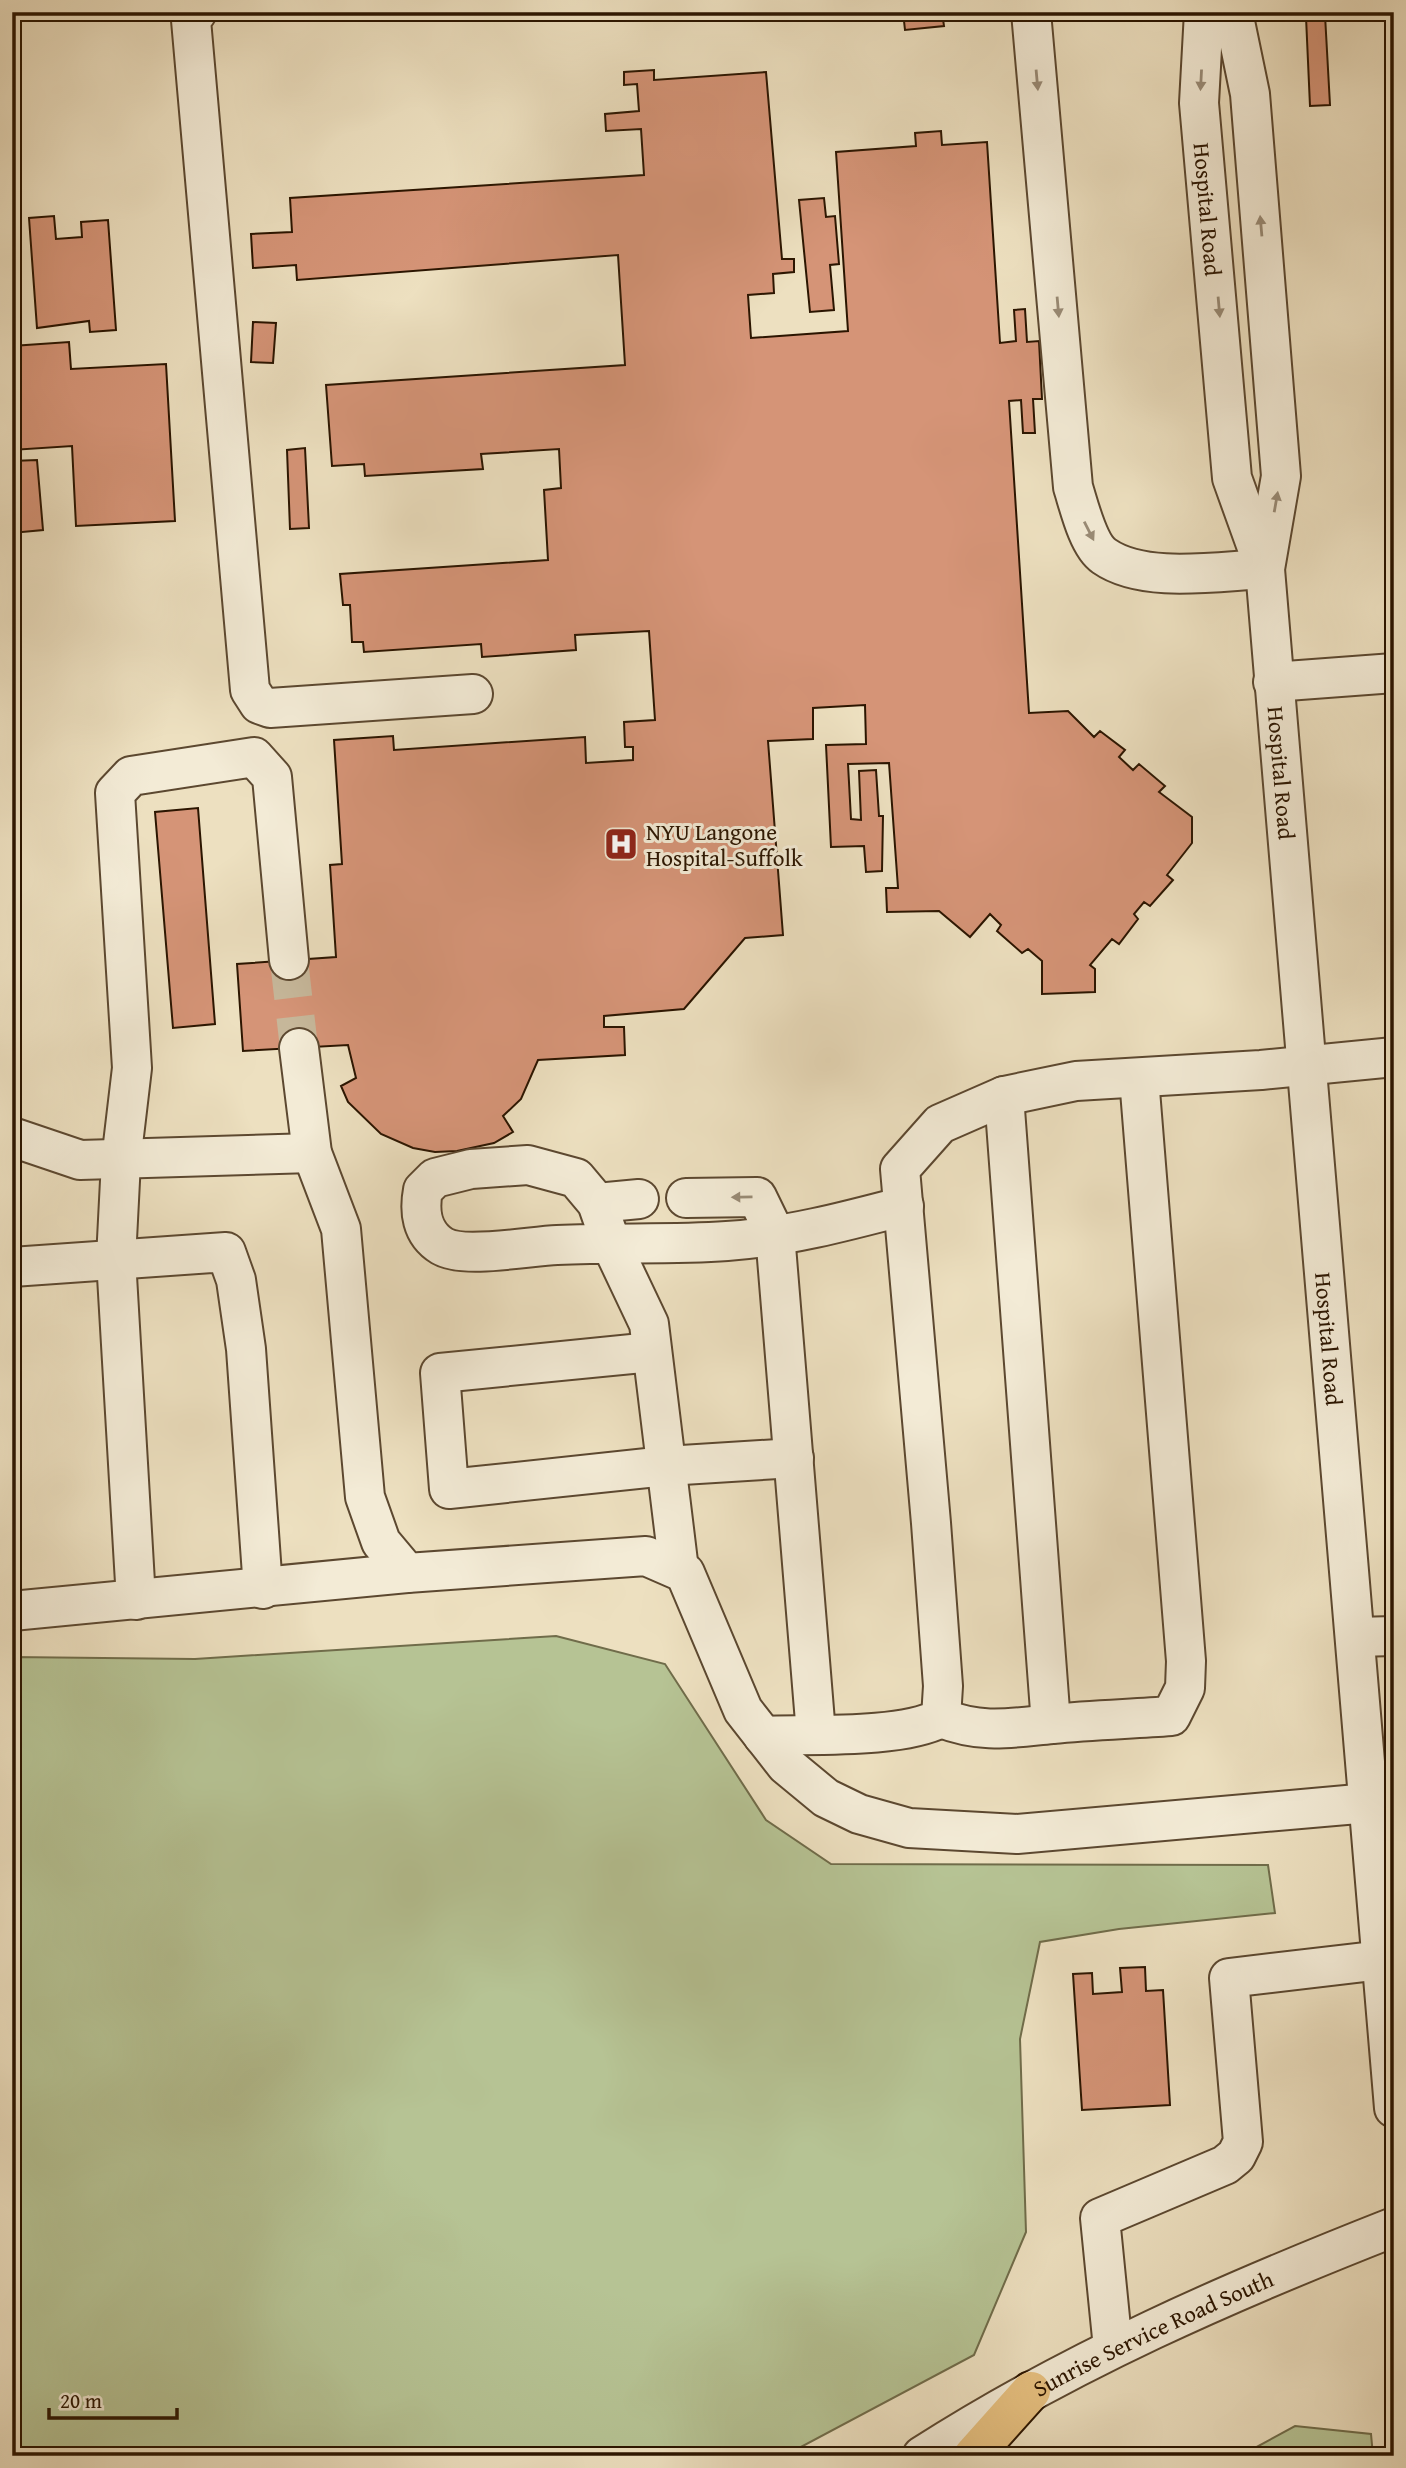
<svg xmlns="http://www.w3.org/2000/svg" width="1406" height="2468" viewBox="0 0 1406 2468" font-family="'Gentium Book Plus',serif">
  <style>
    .green { fill: #b6c394; stroke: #706c4a; stroke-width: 2 }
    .building { fill: #d59477; stroke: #2b1500; stroke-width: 2 }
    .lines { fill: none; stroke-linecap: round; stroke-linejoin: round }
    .minor-tunnel { stroke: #c6b79a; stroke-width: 38; stroke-dasharray: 38 19; stroke-linecap: butt }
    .minor-casing { stroke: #5c4830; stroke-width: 42 }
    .highway-casing { stroke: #2b1500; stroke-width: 42 }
    .minor { stroke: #f3ebd6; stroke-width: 38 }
    .highway { stroke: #e6c080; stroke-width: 38 }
    .oneway { fill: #998b76 }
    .labels { text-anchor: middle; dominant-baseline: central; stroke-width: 6; stroke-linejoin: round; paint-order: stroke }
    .street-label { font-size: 23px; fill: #2b1500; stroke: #f3ebd6 }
    .poi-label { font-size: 23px; fill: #2b1500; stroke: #f3ebd6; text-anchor: start }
  </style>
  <rect width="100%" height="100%" fill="#ede0c0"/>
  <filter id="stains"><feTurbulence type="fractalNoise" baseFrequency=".00286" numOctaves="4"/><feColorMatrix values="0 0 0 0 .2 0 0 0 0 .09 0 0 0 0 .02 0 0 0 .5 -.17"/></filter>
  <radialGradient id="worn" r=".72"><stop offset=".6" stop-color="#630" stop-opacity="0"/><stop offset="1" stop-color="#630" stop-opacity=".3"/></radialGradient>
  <g class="green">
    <path d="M556,1636L665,1664L766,1820L831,1864L1268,1865L1275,1913L1119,1929L1040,1942L1020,2039L1026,2232L974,2355L784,2456H12V1657L195,1659Z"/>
    <path d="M1295,2426L1371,2434L1373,2456H1240Z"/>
  </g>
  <g class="building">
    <path d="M903,12H942L944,26L905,30Z"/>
    <path d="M1325,15L1330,105L1310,106L1306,17Z"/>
    <path d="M654,70V80L766,72L782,259H794V272L773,274L774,293L748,295L751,338L848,331L836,152L916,146L915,133L941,131L942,145L987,142L1000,343L1016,341L1014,310L1025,309L1027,342L1039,341L1042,399H1033L1035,433H1023L1021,400L1009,401L1029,713L1068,711L1094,737L1100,731L1125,750L1119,757L1133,770L1139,764L1165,786L1159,792L1192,817V843L1167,875L1173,880L1150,906L1144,902L1134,914L1138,919L1119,944L1112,939L1090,965L1095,969V992L1042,994V961L1028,949L1022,953L997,931L1001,925L990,914L970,937L939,911L887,912L886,888H898L889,763L848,764L851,819L861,820L859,771L876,770L879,816H883L882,871L866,872L864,846L831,847L826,745L866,744L865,705L813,708V739L768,741L783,935L745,938L684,1009L604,1016V1027H624L625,1055L538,1060L521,1099L503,1116L513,1132L494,1143L457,1151L435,1152L413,1148L381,1134L348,1102L341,1086L356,1078L348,1045L243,1051L237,964L336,957L330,865L342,864L334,740L393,736L394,750L585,737L586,763L633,760V747H625L624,722L655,720L649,631L575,635L576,650L482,657L481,644L364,652L363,642H352L350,605H343L340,574L548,560L544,490L561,488L559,449L481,454L483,469L365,476L364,464L332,466L326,385L625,365L618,255L297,280L296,265L253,268L251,234L292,232L290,198L644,175L641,129L606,131L605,114L639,111L637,84L624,85V72Z"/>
    <path d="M824,198L826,217L835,216L839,264L830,265L834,310L810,312L799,200Z"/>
    <path d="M54,216L56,239L82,237L81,222L108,220L116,330L90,332L89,321L37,328L29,218Z"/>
    <path d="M253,322L276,323L273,363L251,362Z"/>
    <path d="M69,342L71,369L166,364L175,521L76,526L72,446L12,450V346Z"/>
    <path d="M305,448L309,528L290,529L287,450Z"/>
    <path d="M37,460L43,530L12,533V461Z"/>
    <path d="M198,808L215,1024L173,1028L155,812Z"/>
    <path d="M1145,1967L1146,1991L1163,1990L1170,2105L1082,2110L1073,1974L1092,1973L1093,1994L1122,1992L1120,1968Z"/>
  </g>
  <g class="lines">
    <path class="minor-tunnel" d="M289,960L299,1048"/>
    <defs>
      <g id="minor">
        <path d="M197,12L191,20L250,690L259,704L270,708L473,694"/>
        <path d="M1031,12L1073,487C1079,506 1088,545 1104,556C1144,584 1218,571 1265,569"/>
        <path id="s1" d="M1204,12L1199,103L1232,478L1264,567"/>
        <path id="s2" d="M1233,12L1250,94L1281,476L1265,569L1394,2108"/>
        <path d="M1273,682L1394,673"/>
        <path d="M299,1048L312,1153L341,1229L365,1497L381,1542L407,1573L646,1556L685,1573L743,1710L786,1765L826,1798L859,1814L909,1828L1017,1834L1369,1803"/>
        <path d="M1004,1096L1051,1724"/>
        <path d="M12,1137L80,1160L312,1153"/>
        <path d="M686,1198L757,1197L775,1234L816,1734"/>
        <path d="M597,1203L639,1199"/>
        <path d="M12,1267L226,1252L236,1280L246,1349L263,1589"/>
        <path d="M652,1352L440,1373L449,1489L666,1466L794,1458"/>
        <path d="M679,1570L649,1324L612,1246L597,1203L576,1178L528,1165L471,1169L435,1178L423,1190C419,1211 421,1233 442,1246C464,1259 530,1246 557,1245C614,1242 671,1245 727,1241C787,1237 847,1221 904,1206"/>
        <path d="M136,1600L116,1259L121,1161L132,1068L115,793L131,776L254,757L272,777L289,960"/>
        <path d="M12,1611L407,1573"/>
        <path d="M1356,1637L1394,1636"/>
        <path d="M941,1718C982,1734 1010,1728 1052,1724C1091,1720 1131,1719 1171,1716L1185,1688L1186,1661L1139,1078"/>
        <path d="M763,1736C810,1734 901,1739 941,1718L943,1686L931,1523L900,1169L940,1124L1004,1096L1076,1081L1261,1070L1394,1057"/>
        <path d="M1113,2348L1100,2218L1225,2165L1236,2156L1243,2142L1229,1978L1382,1960"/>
        <path id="s3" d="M922,2456C1070,2361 1231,2291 1394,2227"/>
      </g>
      <path id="highway" d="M973,2456L1031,2391"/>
    </defs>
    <use href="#minor" class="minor-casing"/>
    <use href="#highway" class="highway-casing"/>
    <use href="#minor" class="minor"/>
    <use href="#highway" class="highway"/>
  </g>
  <defs><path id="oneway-solid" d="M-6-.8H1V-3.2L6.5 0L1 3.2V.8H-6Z" transform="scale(1.75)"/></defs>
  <g class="oneway">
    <use href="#oneway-solid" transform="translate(1037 80) rotate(85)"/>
    <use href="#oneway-solid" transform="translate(1201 80) rotate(93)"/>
    <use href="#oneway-solid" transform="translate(1261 226) rotate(-95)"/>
    <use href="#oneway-solid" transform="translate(1058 307) rotate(85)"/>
    <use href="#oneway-solid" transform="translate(1219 307) rotate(85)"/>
    <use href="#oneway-solid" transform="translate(1276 502) rotate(-80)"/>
    <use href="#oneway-solid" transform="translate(1089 531) rotate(63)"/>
    <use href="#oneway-solid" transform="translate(742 1197) rotate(179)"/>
  </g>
  <defs>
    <symbol id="hospital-square" viewBox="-11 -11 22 22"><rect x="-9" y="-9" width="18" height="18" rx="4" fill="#8f2418" stroke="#f3ebd6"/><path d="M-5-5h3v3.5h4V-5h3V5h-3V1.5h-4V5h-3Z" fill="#fff"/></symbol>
  </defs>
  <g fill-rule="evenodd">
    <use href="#hospital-square" x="602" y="825" width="38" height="38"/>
  </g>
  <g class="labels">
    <g class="street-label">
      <text stroke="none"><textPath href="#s1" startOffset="198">Hospital Road</textPath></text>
      <text stroke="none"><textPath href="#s2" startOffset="766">Hospital Road</textPath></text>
      <text stroke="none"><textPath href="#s2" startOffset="1334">Hospital Road</textPath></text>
      <text stroke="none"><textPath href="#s3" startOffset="262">Sunrise Service Road South</textPath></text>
    </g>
    <g class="poi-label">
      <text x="646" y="831">NYU Langone<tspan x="646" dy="26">Hospital-Suffolk</tspan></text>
    </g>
  </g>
  <rect width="1406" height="2468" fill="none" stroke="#ede0c0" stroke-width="42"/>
  <rect x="14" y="14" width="1378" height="2440" fill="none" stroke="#2b1500" stroke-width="3.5"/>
  <rect x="21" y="21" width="1364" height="2426" fill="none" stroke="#2b1500" stroke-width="2"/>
  <path d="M49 2408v10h128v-10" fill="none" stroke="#2b1500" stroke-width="3.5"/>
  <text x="60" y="2408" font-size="21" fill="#2b1500" stroke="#f3ebd6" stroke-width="5" paint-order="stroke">20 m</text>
  <rect width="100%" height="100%" filter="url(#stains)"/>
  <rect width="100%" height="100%" fill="url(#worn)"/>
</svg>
